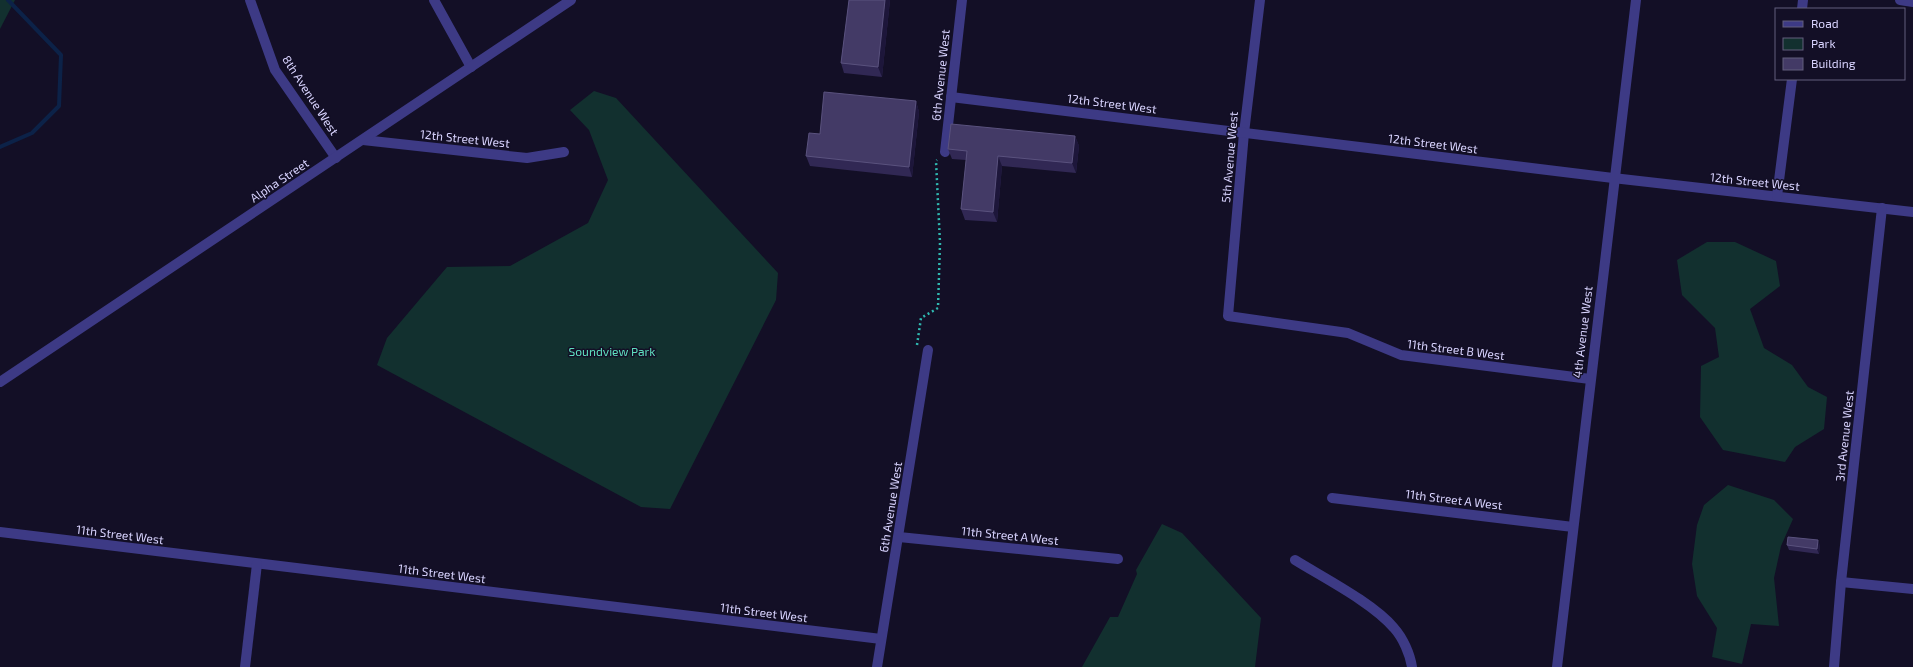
<svg xmlns="http://www.w3.org/2000/svg" width="1913" height="667" viewBox="0 0 1913 667" font-family="'Exo 2',sans-serif">
  <style>
    .green { fill: #12302f }
    .lines { fill: none; stroke-linecap: round; stroke-linejoin: round }
    .stream { stroke: #0c2248; stroke-width: 4 }
    .path { stroke: #2fb8b0; stroke-width: 2.5; stroke-dasharray: 2 3; stroke-linecap: butt }
    .minor { stroke: #3d3a85; stroke-width: 10 }
    .wall { fill: #312854 }
    .shaded-wall { fill: #1d163a }
    .building { fill: #433a66; stroke: #5a527e }
    .labels { text-anchor: middle; dominant-baseline: central; stroke-width: 3; stroke-linejoin: round; paint-order: stroke }
    .street-label { font-size: 12px; fill: #d9d4ff; stroke: #130f26 }
    .park-label { font-size: 12px; fill: #5fe0c0; stroke: #130f26 }
  </style>
  <rect width="100%" height="100%" fill="#130f26"/>
  <g class="green">
    <path d="M0,0H15L0,29Z"/>
    <path d="M594,91L616,98L778,273L776,300L670,509L641,507L377,365L387,338L447,267L510,266L588,223L608,180L589,130L570,110Z"/>
    <path d="M1707,242H1735L1776,261L1780,286L1750,309L1764,348L1792,365L1808,387L1827,397L1824,429L1795,447L1785,462L1723,450L1700,417L1701,366L1719,357L1715,328L1682,295L1677,260Z"/>
    <path d="M1728,485L1774,500L1793,519L1781,546L1774,578L1779,626L1751,624L1742,664L1712,657L1717,628L1697,596L1692,564L1697,525L1704,505Z"/>
    <path d="M1162,524L1182,533L1261,618L1255,667H1082L1110,617H1118L1137,574L1136,570Z"/>
  </g>
  <g class="lines">
    <path class="stream" d="M0,147L32,133L59,106L61,55L8,0"/>
    <path class="path" d="M917,345L921,318L938,308L940,243L936,161L937,160"/>
    <g class="minor">
      <path d="M250,0L275,70L336,158"/>
      <path d="M434,0L471,67"/>
      <path d="M1260,0L1244,133L1228,316L1348,333L1401,355L1590,379"/>
      <path d="M1900,0L1913,2"/>
      <path d="M1802,9L1803,0"/>
      <path d="M951,97L1613,178L1913,212"/>
      <path d="M363,140L527,158L564,152"/>
      <path d="M945,152L962,0"/>
      <path d="M1777,196L1792,79"/>
      <path d="M0,382L571,0"/>
      <path d="M1332,498L1573,527"/>
      <path d="M0,532L881,639"/>
      <path d="M899,537L1118,559"/>
      <path d="M1295,560C1324,578 1373,603 1394,628C1403,638 1410,654 1412,667"/>
      <path d="M1841,582L1913,589"/>
      <path d="M245,667L257,564"/>
      <path d="M877,667L928,350"/>
      <path d="M1557,667L1636,0"/>
      <path d="M1834,667L1841,582L1882,208"/>
    </g>
  </g>
  <g class="wall">
    <path d="M849,0H890L882,77L844,73L841,63Z"/>
    <path d="M916,101L919,112L912,177L810,166L806,156L820,134Z"/>
    <path d="M1075,136L1079,146L1076,173L1002,166L997,222L965,220L961,209L966,160L952,159L948,149Z"/>
    <path d="M1787,545H1820L1819,554L1789,550Z"/>
  </g>
  <g class="shaded-wall">
    <path d="M885,0H890L882,77L878,67Z"/>
    <path d="M916,101L919,112L912,177L909,167Z"/>
    <path d="M1075,136L1079,146L1076,173L1072,163Z"/>
    <path d="M998,156L1002,166L997,222L993,212Z"/>
    <path d="M1818,540L1820,545L1819,554L1817,549Z"/>
  </g>
  <g class="building">
    <path d="M849,0H885L878,67L841,63Z"/>
    <path d="M824,92L916,101L909,167L806,156L809,133L820,134Z"/>
    <path d="M951,124L1075,136L1072,163L998,156L993,212L961,209L967,151L948,149Z"/>
    <path d="M1788,537L1818,540L1817,549L1787,545Z"/>
  </g>
  <g class="labels">
    <g class="street-label">
      <text transform="translate(940 75) rotate(-84)">6th Avenue West</text>
      <text transform="translate(311 95) rotate(57)">8th Avenue West</text>
      <text transform="translate(1112 103) rotate(7)">12th Street West</text>
      <text transform="translate(465 138) rotate(6)">12th Street West</text>
      <text transform="translate(1433 143) rotate(7)">12th Street West</text>
      <text transform="translate(1229 157) rotate(-85)">5th Avenue West</text>
      <text transform="translate(279 180) rotate(-34)">Alpha Street</text>
      <text transform="translate(1755 181) rotate(6)">12th Street West</text>
      <text transform="translate(1582 332) rotate(-83)">4th Avenue West</text>
      <text transform="translate(1456 349) rotate(7)">11th Street B West</text>
      <text transform="translate(1844 436) rotate(-84)">3rd Avenue West</text>
      <text transform="translate(1454 499) rotate(7)">11th Street A West</text>
      <text transform="translate(890 507) rotate(-81)">6th Avenue West</text>
      <text transform="translate(120 534) rotate(7)">11th Street West</text>
      <text transform="translate(1010 535) rotate(6)">11th Street A West</text>
      <text transform="translate(442 573) rotate(7)">11th Street West</text>
      <text transform="translate(764 612) rotate(7)">11th Street West</text>
    </g>
    <g class="park-label">
      <text x="612" y="351">Soundview Park</text>
    </g>
  </g>
  <rect x="1775" y="8" width="130" height="72" fill="#130f26" stroke="#625e7d"/>
  <rect x="1783" y="21" width="20" height="6" fill="#3d3a85" stroke="#625e7d"/>
  <text x="1811" y="28" font-size="12" fill="#d9d4ff">Road</text>
  <rect x="1783" y="38" width="20" height="12" fill="#12302f" stroke="#625e7d"/>
  <text x="1811" y="48" font-size="12" fill="#d9d4ff">Park</text>
  <rect x="1783" y="58" width="20" height="12" fill="#433a66" stroke="#625e7d"/>
  <text x="1811" y="68" font-size="12" fill="#d9d4ff">Building</text>
</svg>
